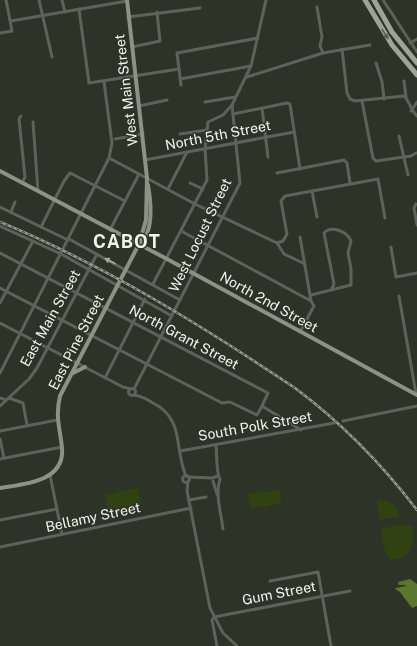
<svg xmlns="http://www.w3.org/2000/svg" width="417" height="646" viewBox="0 0 417 646" font-family="'Public Sans',sans-serif">
  <style>
    .pitch { fill: #304212 }
    .water { fill: #5b772f }
    .lines { fill: none; stroke-linecap: round; stroke-linejoin: round }
    .minor { stroke: #5f625c; stroke-width: 3 }
    .major { stroke: #8c9286; stroke-width: 4 }
    .highway { stroke: #9ea597; stroke-width: 5 }
    .rail-casing { stroke: #9a9d94; stroke-width: 2.5 }
    .rail { stroke: #2e3327; stroke-width: 1; stroke-dasharray: 3; stroke-linecap: butt }
    .oneway { fill: #555b4e }
    .oneway2 { fill: #a8aba4 }
    .labels { text-anchor: middle; dominant-baseline: central; stroke-width: 3; stroke-linejoin: round; paint-order: stroke }
    .street-label { font-size: 14px; fill: #f1f4ed; stroke: #2e3327 }
    .district-label { font-size: 18px; font-weight: bold; letter-spacing: 1px; fill: #f1f4ed; stroke: #2e3327 }
  </style>
  <rect width="100%" height="100%" fill="#2e3327"/>
  <g class="pitch">
    <path d="M138,488L141,505L108,511L105,495Z"/>
    <path d="M280,490L281,504L250,508L248,494Z"/>
    <path d="M377,501C389,499 396,505 399,516L381,520L379,519Z"/>
    <path d="M402,525L412,526C417,544 408,562 389,559L384,549L381,531L383,528Z"/>
  </g>
  <path class="water" d="M410,579L417,584V606L412,608L400,592L395,589L396,588L406,586V585H399L398,582Z"/>
  <g class="lines">
    <g class="minor">
      <path d="M39,0L52,57"/>
      <path d="M62,0L65,12"/>
      <path d="M383,0L417,52"/>
      <path d="M317,7L322,37L320,46L323,53"/>
      <path d="M79,9L89,83L179,69"/>
      <path d="M128,17L200,8"/>
      <path d="M11,21L127,1"/>
      <path d="M0,33L12,31L6,0"/>
      <path d="M410,43L417,39"/>
      <path d="M132,47L160,41L157,12"/>
      <path d="M342,49L347,93L350,99L355,101L404,96C409,100 410,109 417,116"/>
      <path d="M376,63L382,82L384,99"/>
      <path d="M247,77L323,53L370,45"/>
      <path d="M180,79L251,66"/>
      <path d="M404,81L406,97"/>
      <path d="M104,82L112,143L109,158"/>
      <path d="M181,85L177,53L258,38"/>
      <path d="M362,101L373,158L376,161L411,156L416,153"/>
      <path d="M205,102L235,97"/>
      <path d="M139,106L167,100"/>
      <path d="M262,108L268,157"/>
      <path d="M411,111L417,102"/>
      <path d="M233,114L287,103L290,104L300,169"/>
      <path d="M21,116L19,119L25,177L22,183"/>
      <path d="M33,122L38,191"/>
      <path d="M180,134L207,130"/>
      <path d="M399,136L408,175"/>
      <path d="M115,139L143,134"/>
      <path d="M145,160L294,132"/>
      <path d="M277,173L344,160L347,163L350,183"/>
      <path d="M190,183L203,189"/>
      <path d="M168,189L187,152"/>
      <path d="M312,191L317,217"/>
      <path d="M416,204L414,208L417,225"/>
      <path d="M0,207L68,240"/>
      <path d="M11,212L15,202"/>
      <path d="M0,226L61,254L172,316"/>
      <path d="M41,227L64,181L70,173L125,201"/>
      <path d="M110,230L139,174"/>
      <path d="M181,231L311,301"/>
      <path d="M300,237L311,301L314,306L300,332"/>
      <path d="M69,239L180,300"/>
      <path d="M277,243L283,241L287,234L281,201L285,196L378,179L385,218"/>
      <path d="M391,247L396,277L417,273"/>
      <path d="M0,253L268,393L262,406"/>
      <path d="M153,284L207,180L205,149L208,122L223,115L232,105"/>
      <path d="M0,288L222,403L230,402L257,415L262,406L301,430"/>
      <path d="M311,295L351,285V269L348,253L351,241C347,231 331,225 324,233L334,284L331,290"/>
      <path d="M399,296L416,394"/>
      <path d="M0,303L33,241"/>
      <path d="M0,323L123,387L131,389"/>
      <path d="M0,373L109,158L195,204L277,243L284,254L305,264"/>
      <path d="M105,378L145,299"/>
      <circle cx="132" cy="392" r="3.5"/>
      <path d="M134,389L240,183L232,105L251,66L266,0"/>
      <path d="M134,395C141,396 147,399 153,403C185,419 174,449 186,476"/>
      <path d="M0,398L6,400"/>
      <path d="M9,398L23,403L27,425"/>
      <path d="M0,406L29,379L37,368L97,254"/>
      <path d="M343,421L417,406"/>
      <path d="M0,431L57,420"/>
      <path d="M0,439L4,458"/>
      <path d="M216,445C217,453 216,473 220,479C215,494 221,513 223,529"/>
      <path d="M180,451L334,423"/>
      <path d="M0,459L62,447"/>
      <path d="M50,475L62,534"/>
      <circle cx="186" cy="479" r="3.5"/>
      <path d="M188,477L212,478L218,476"/>
      <path d="M213,481L217,494"/>
      <path d="M188,482L187,491L210,608L223,633L237,646"/>
      <path d="M189,500L206,497"/>
      <path d="M0,520L57,509"/>
      <path d="M0,547L191,508"/>
      <path d="M270,581L318,572L331,646"/>
      <path d="M217,646L212,620L214,617L350,591"/>
    </g>
    <g class="major">
      <path d="M127,0L147,178"/>
      <path d="M0,171L167,259L417,395"/>
      <path d="M140,244C154,231 151,202 148,185"/>
      <path d="M73,373L85,367"/>
      <path d="M0,488C24,484 65,482 62,448C60,427 55,418 60,396L139,244L146,220L147,178"/>
    </g>
    <g class="highway">
      <path d="M365,0L392,45L417,75"/>
      <path d="M374,0L392,32L417,63"/>
    </g>
    <defs>
      <path id="rail" d="M0,222C104,265 201,325 295,388C342,423 381,463 417,510"/>
    </defs>
    <use href="#rail" class="rail-casing"/>
    <use href="#rail" class="rail"/>
  </g>
  <defs><path id="oneway-solid" d="M-6-.8H1V-3.2L6.5 0L1 3.2V.8H-6Z"/></defs>
  <use class="oneway" href="#oneway-solid" transform="translate(385 34) rotate(57)"/>
  <use class="oneway2" href="#oneway-solid" transform="translate(110 261) rotate(-152)"/>
  <g class="labels">
    <g class="street-label">
      <text transform="translate(126 90) rotate(-97)">West Main Street</text>
      <text transform="translate(218 135) rotate(-11)">North 5th Street</text>
      <text transform="translate(200 235) rotate(-64)">West Locust Street</text>
      <text transform="translate(269 302) rotate(29)">North 2nd Street</text>
      <text transform="translate(50 318) rotate(-61)">East Main Street</text>
      <text transform="translate(184 337) rotate(28)">North Grant Street</text>
      <text transform="translate(76 342) rotate(-63)">East Pine Street</text>
      <text transform="translate(255 426) rotate(-10)">South Polk Street</text>
      <text transform="translate(93 517) rotate(-12)">Bellamy Street</text>
      <text transform="translate(279 593) rotate(-11)">Gum Street</text>
    </g>
    <g class="district-label">
      <text x="127" y="241">CABOT</text>
    </g>
  </g>
</svg>
